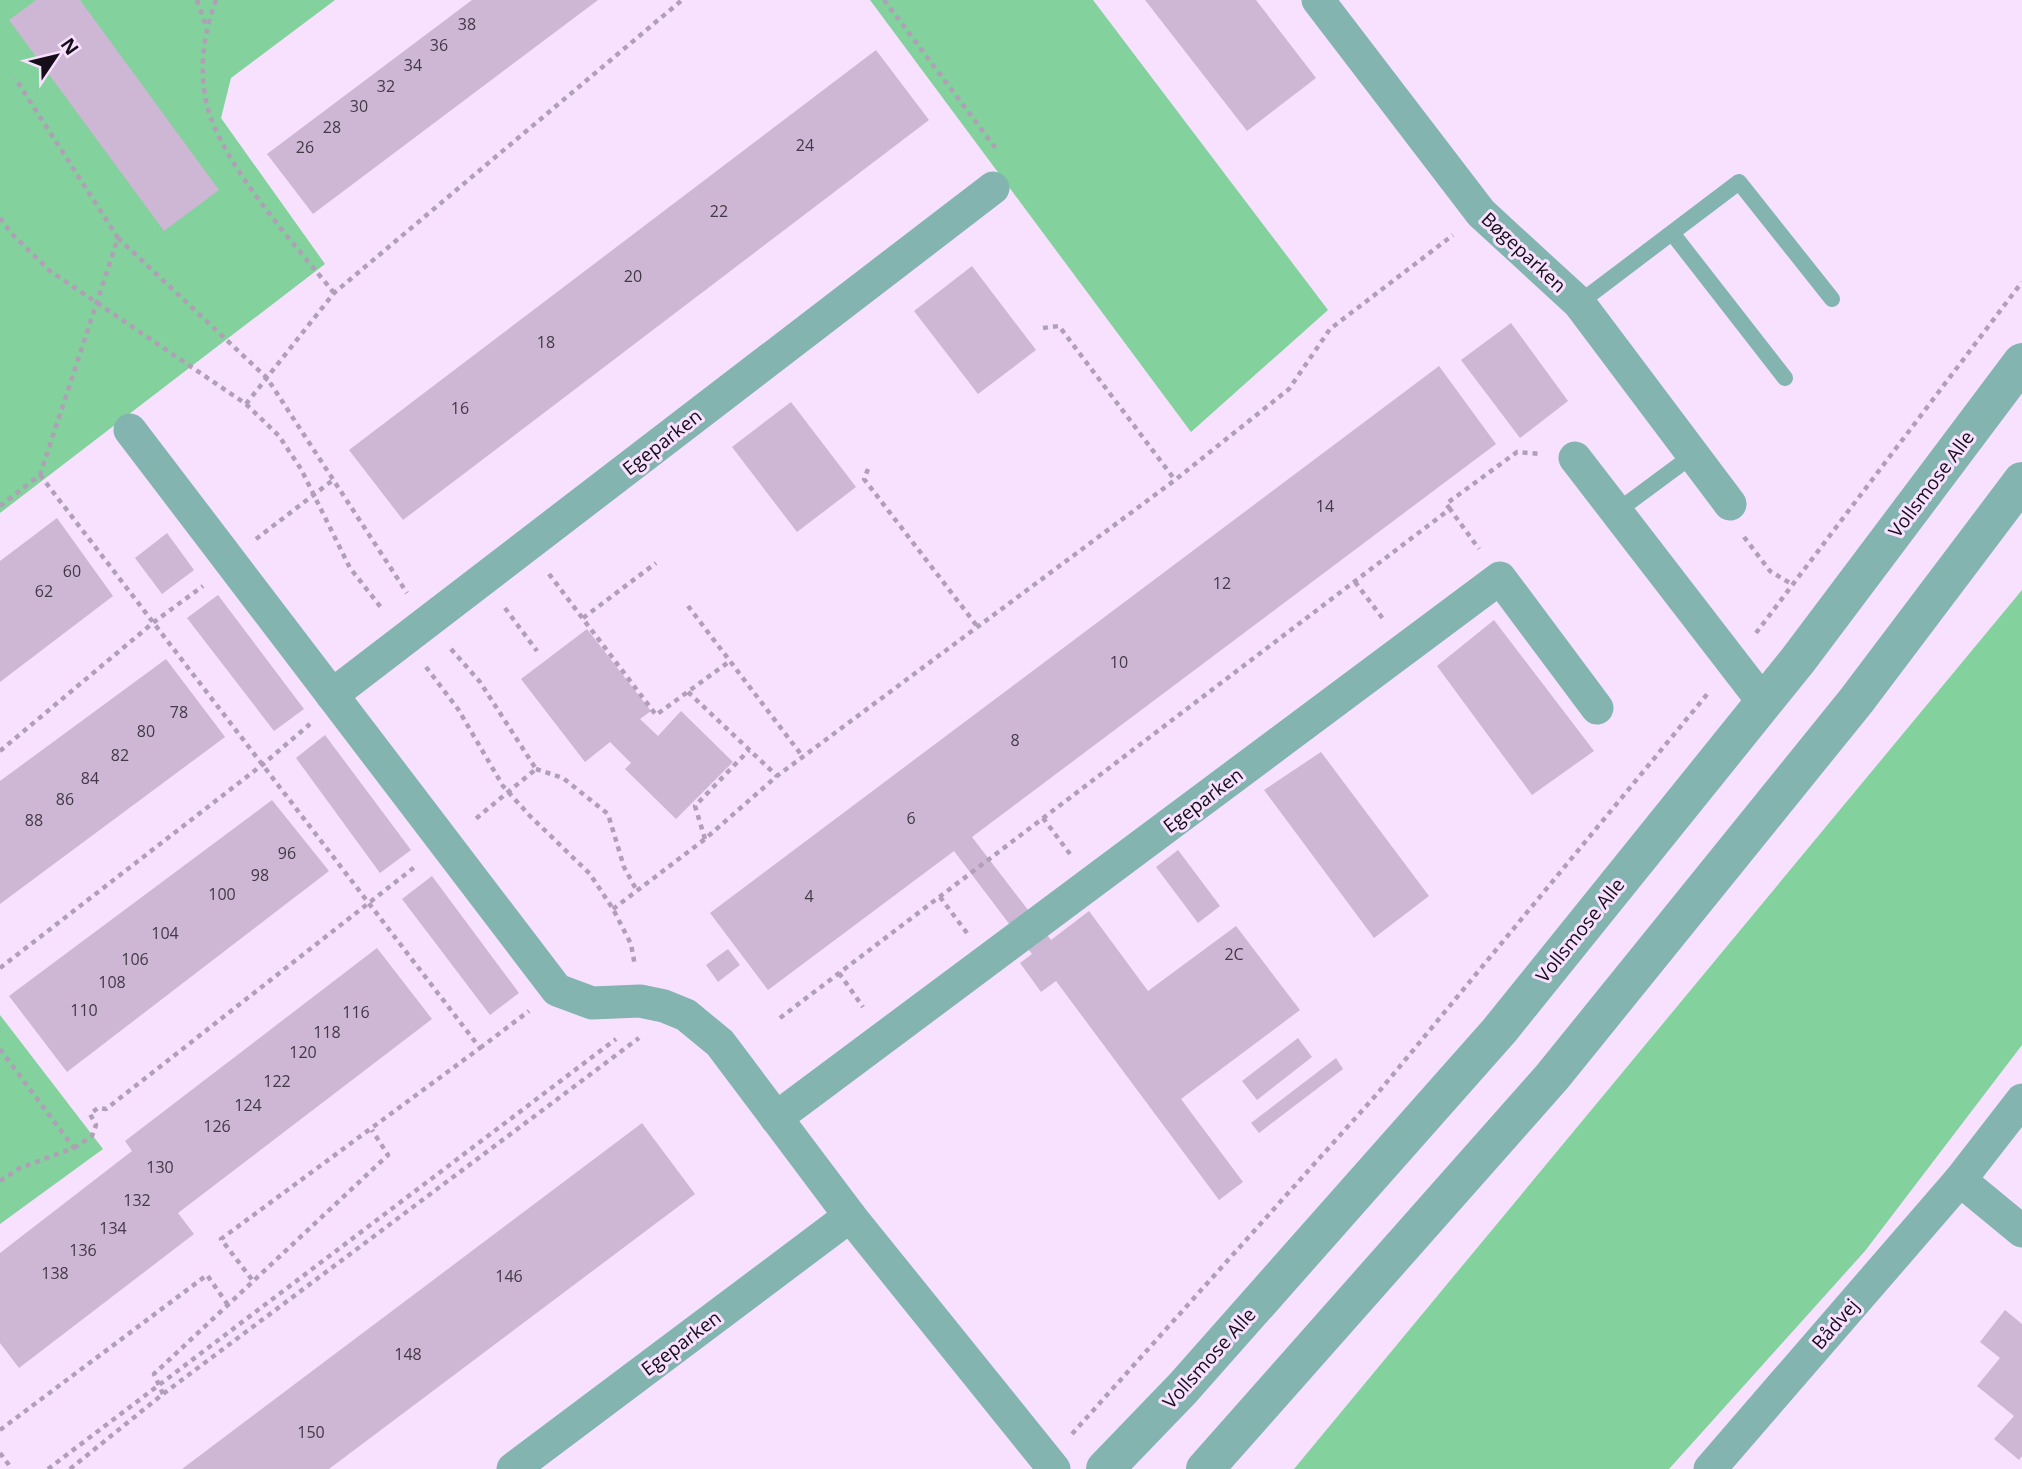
<svg xmlns="http://www.w3.org/2000/svg" width="2022" height="1469" viewBox="0 0 2022 1469" font-family="'Open Sans',sans-serif">
  <style>
    .green { fill: #83d19c }
    .building { fill: #cdb7d4 }
    .lines { fill: none; stroke-linecap: round; stroke-linejoin: round }
    .path { stroke: #b09fb7; stroke-width: 4.5; stroke-dasharray: 5 5; stroke-linecap: butt }
    .service { stroke: #83b4b0; stroke-width: 16 }
    .minor { stroke: #83b4b0; stroke-width: 33 }
    .tertiary { stroke: #83b4b0; stroke-width: 38 }
    .labels { text-anchor: middle; dominant-baseline: central; stroke-width: 6; stroke-linejoin: round; paint-order: stroke }
    .number-label { font-size: 16px; fill: #433847 }
    .street-label { font-size: 19px; fill: #150e18; stroke: #f7e1ff }
  </style>
  <rect width="100%" height="100%" fill="#f7e1ff"/>
  <g class="green">
    <path d="M0,0H335L231,78L221,118L325,264L0,513Z"/>
    <path d="M870,0H1093L1328,310L1191,432Z"/>
    <path d="M2022,590V1045L1865,1251L1669,1469H1294Z"/>
    <path d="M0,1015L103,1149L0,1224Z"/>
  </g>
  <g class="building">
    <path d="M36,0H80L219,190L164,231L9,20Z"/>
    <path d="M472,0H598L313,214L267,154Z"/>
    <path d="M1145,0H1256L1316,78L1247,131Z"/>
    <path d="M876,50L929,120L403,520L349,450Z"/>
    <path d="M972,266L1036,350L978,394L914,311Z"/>
    <path d="M1511,323L1568,401L1520,438L1461,360Z"/>
    <path d="M1439,366L1496,444L972,837L1051,940L1089,911L1148,991L1236,926L1300,1010L1181,1099L1243,1182L1219,1200L1056,981L1041,992L1020,963L1032,954L954,851L768,990L710,913Z"/>
    <path d="M791,402L856,487L797,532L732,447Z"/>
    <path d="M57,518L113,596L0,682V561Z"/>
    <path d="M167,533L194,570L162,594L135,558Z"/>
    <path d="M218,595L304,709L274,731L187,618Z"/>
    <path d="M1494,620L1594,751L1532,795L1437,666Z"/>
    <path d="M587,629L651,711L640,719L658,736L681,711L733,762L676,819L625,769L631,763L610,742L585,762L521,679Z"/>
    <path d="M166,659L225,737L0,904V781Z"/>
    <path d="M325,735L411,850L380,873L296,758Z"/>
    <path d="M1321,752L1429,896L1374,938L1264,790Z"/>
    <path d="M272,800L329,871L67,1072L9,996Z"/>
    <path d="M1178,850L1220,906L1198,923L1156,867Z"/>
    <path d="M432,876L519,993L490,1015L402,899Z"/>
    <path d="M377,948L432,1019L178,1213L194,1234L19,1368L0,1343V1253L132,1151L125,1141Z"/>
    <path d="M728,949L740,965L718,982L706,965Z"/>
    <path d="M1298,1038L1312,1057L1257,1100L1242,1081Z"/>
    <path d="M1336,1058L1343,1069L1259,1133L1251,1123Z"/>
    <path d="M642,1123L695,1194L329,1469H182Z"/>
    <path d="M2005,1310L2022,1324V1456L2019,1460L1994,1439L2014,1416L1977,1386L2000,1358L1980,1342Z"/>
  </g>
  <g class="lines">
    <g class="path">
      <path d="M197,0L206,26"/>
      <path d="M216,0C204,32 199,67 206,101C219,162 294,243 334,293"/>
      <path d="M884,0L997,150"/>
      <path d="M0,218L12,234L50,271L246,404L279,436L301,469L350,568L383,610"/>
      <path d="M118,238L267,378L407,593"/>
      <path d="M1043,328L1059,326L1175,480"/>
      <path d="M246,404L334,293L682,0"/>
      <path d="M868,469L864,479L977,626"/>
      <path d="M40,475L480,1048L221,1239L253,1281"/>
      <path d="M0,506L40,475L118,238L15,78"/>
      <path d="M1450,509L1446,504L1517,452L1540,454"/>
      <path d="M1744,537L1770,571L1793,585"/>
      <path d="M256,539L333,480"/>
      <path d="M549,574L656,715L730,661"/>
      <path d="M1355,582L1384,620"/>
      <path d="M688,606L803,757"/>
      <path d="M505,608L537,651"/>
      <path d="M583,618L656,563"/>
      <path d="M1756,633L2022,282"/>
      <path d="M451,649L480,682L536,769L473,821"/>
      <path d="M426,667L458,709L503,786L529,815L590,874L613,909L631,944L635,966"/>
      <path d="M688,692L777,776"/>
      <path d="M0,751L154,622L203,586"/>
      <path d="M536,769L563,778L608,814L624,867L637,891"/>
      <path d="M1043,818L1070,854"/>
      <path d="M705,839L695,806L749,750"/>
      <path d="M940,897L967,933"/>
      <path d="M613,909L705,839L777,776L1175,480L1289,389L1330,329L1453,235"/>
      <path d="M0,968L262,765L310,724"/>
      <path d="M839,973L863,1007"/>
      <path d="M780,1018L1450,509L1479,549"/>
      <path d="M480,1048L529,1011"/>
      <path d="M0,1049L74,1148L20,1168L0,1181"/>
      <path d="M74,1148L92,1136L96,1125L90,1114L98,1108L106,1109L416,866"/>
      <path d="M163,1394L154,1374L388,1155L372,1130"/>
      <path d="M0,1430L207,1275L228,1305"/>
      <path d="M1072,1434L1377,1094L1709,692"/>
      <path d="M0,1453L12,1469"/>
      <path d="M48,1469L616,1039"/>
      <path d="M70,1469L163,1394L639,1038"/>
    </g>
    <g class="service">
      <path d="M1672,233L1785,378"/>
      <path d="M1579,303L1739,182L1832,299"/>
      <path d="M1616,512L1693,455"/>
    </g>
    <g class="minor">
      <path d="M1318,0L1481,213L1579,303L1730,504"/>
      <path d="M130,430L557,990L592,1003L640,1001L664,1006L686,1015L720,1043L850,1216L1054,1469"/>
      <path d="M1575,458L1764,703"/>
      <path d="M332,695L993,188"/>
      <path d="M776,1118L1500,578L1597,708"/>
      <path d="M1960,1180L2022,1231"/>
      <path d="M513,1469L850,1216"/>
      <path d="M1710,1469L1960,1180L2022,1100"/>
    </g>
    <g class="tertiary">
      <path d="M1105,1469L1183,1388L1499,1031L1798,660L2022,362"/>
      <path d="M1205,1469L1552,1077L1856,701L2022,481"/>
    </g>
  </g>
  <g class="labels">
    <g class="number-label">
      <text x="467" y="24">38</text>
      <text x="439" y="45">36</text>
      <text x="413" y="65">34</text>
      <text x="386" y="86">32</text>
      <text x="359" y="106">30</text>
      <text x="332" y="127">28</text>
      <text x="805" y="145">24</text>
      <text x="305" y="147">26</text>
      <text x="719" y="211">22</text>
      <text x="633" y="276">20</text>
      <text x="546" y="342">18</text>
      <text x="460" y="408">16</text>
      <text x="1325" y="506">14</text>
      <text x="72" y="571">60</text>
      <text x="1222" y="583">12</text>
      <text x="44" y="591">62</text>
      <text x="1119" y="662">10</text>
      <text x="179" y="712">78</text>
      <text x="146" y="731">80</text>
      <text x="1015" y="740">8</text>
      <text x="120" y="755">82</text>
      <text x="90" y="778">84</text>
      <text x="65" y="799">86</text>
      <text x="911" y="818">6</text>
      <text x="34" y="820">88</text>
      <text x="287" y="853">96</text>
      <text x="260" y="875">98</text>
      <text x="222" y="894">100</text>
      <text x="809" y="896">4</text>
      <text x="165" y="933">104</text>
      <text x="1234" y="954">2C</text>
      <text x="135" y="959">106</text>
      <text x="112" y="982">108</text>
      <text x="84" y="1010">110</text>
      <text x="356" y="1012">116</text>
      <text x="327" y="1032">118</text>
      <text x="303" y="1052">120</text>
      <text x="277" y="1081">122</text>
      <text x="248" y="1105">124</text>
      <text x="217" y="1126">126</text>
      <text x="160" y="1167">130</text>
      <text x="137" y="1200">132</text>
      <text x="113" y="1228">134</text>
      <text x="83" y="1250">136</text>
      <text x="55" y="1273">138</text>
      <text x="509" y="1276">146</text>
      <text x="408" y="1354">148</text>
      <text x="311" y="1432">150</text>
    </g>
    <g class="street-label">
      <text transform="translate(1524 252) rotate(43)">Bøgeparken</text>
      <text transform="translate(662 442) rotate(-38)">Egeparken</text>
      <text transform="translate(1931 484) rotate(-53)">Vollsmose Alle</text>
      <text transform="translate(1203 800) rotate(-37)">Egeparken</text>
      <text transform="translate(1580 930) rotate(-51)">Vollsmose Alle</text>
      <text transform="translate(1835 1324) rotate(-49)">Bådvej</text>
      <text transform="translate(681 1343) rotate(-37)">Egeparken</text>
      <text transform="translate(1209 1358) rotate(-48)">Vollsmose Alle</text>
    </g>
  </g>
  <g transform="translate(56 56) rotate(55)" stroke="#f7e1ff" stroke-width="5" paint-order="stroke">
  <path d="M0-5L12 26L0 18L-12 26Z" fill="#150e18"/>
  <text y="-10" font-size="19" font-weight="bold" text-anchor="middle" fill="#150e18">N</text>
  </g>
</svg>
